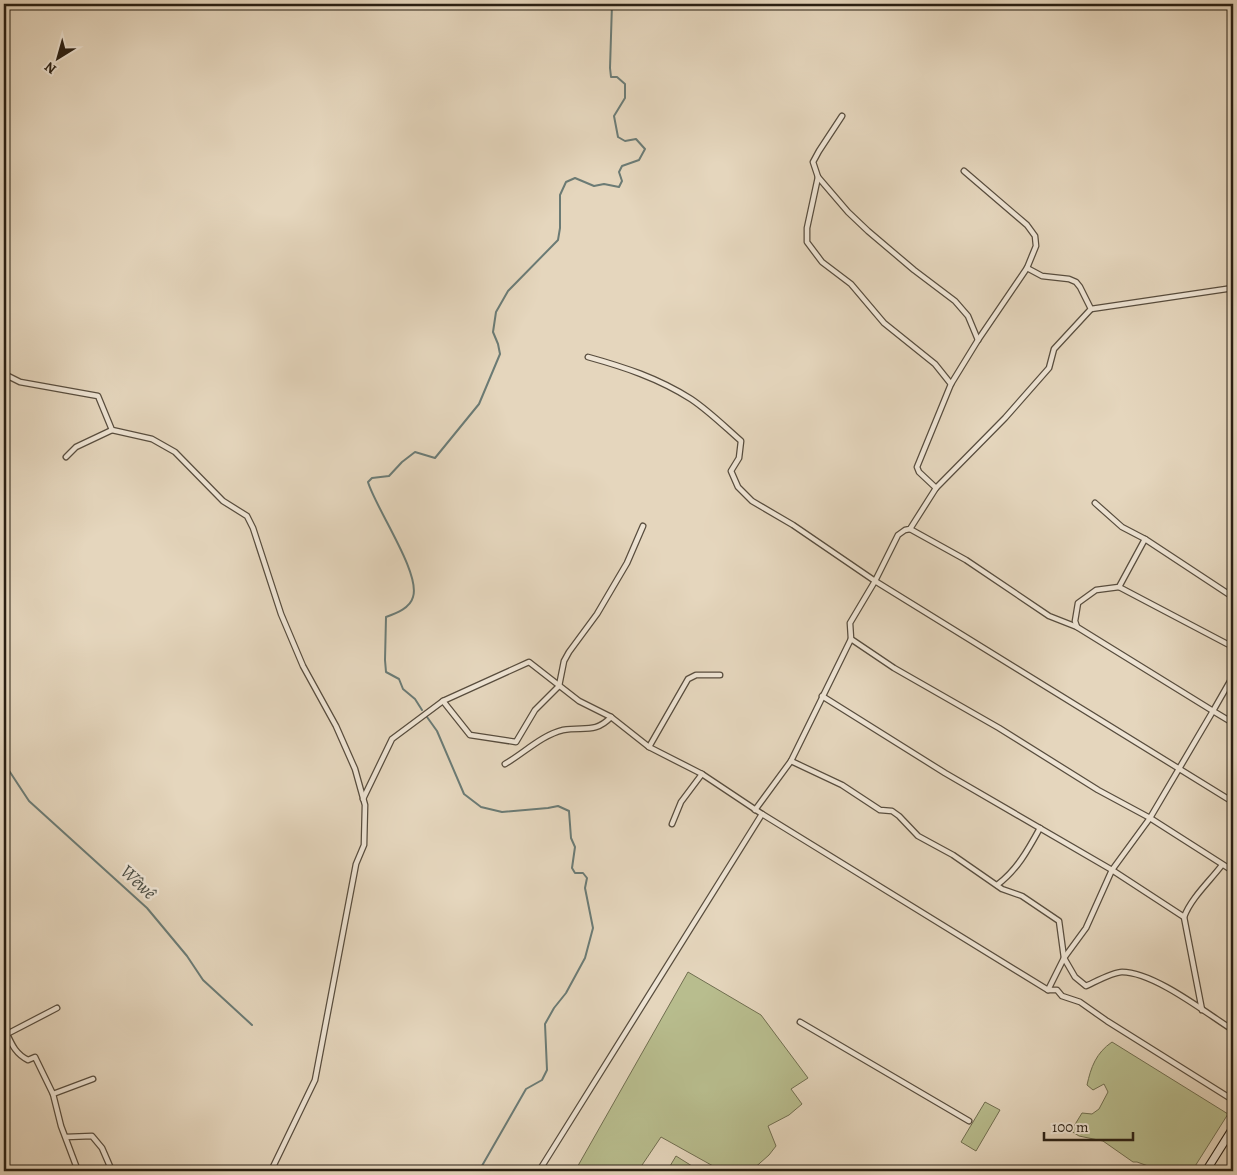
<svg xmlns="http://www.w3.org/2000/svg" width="1237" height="1175" viewBox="0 0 1237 1175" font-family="Alegreya,serif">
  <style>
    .green { fill: #b8bd8e; stroke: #706e50 }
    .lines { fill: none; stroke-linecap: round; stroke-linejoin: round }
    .stream { stroke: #6b7b75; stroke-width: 2 }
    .minor-casing { stroke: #584d3e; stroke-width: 7 }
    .secondary-casing { stroke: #291f13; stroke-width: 9 }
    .minor { stroke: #eee4d4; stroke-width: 4.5 }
    .secondary { stroke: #eee4d4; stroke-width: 7 }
    .labels { text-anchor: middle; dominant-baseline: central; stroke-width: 5; stroke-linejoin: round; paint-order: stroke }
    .water-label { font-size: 19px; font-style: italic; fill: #4a4d44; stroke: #eee4d4 }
  </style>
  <rect width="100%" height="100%" fill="#e5d6bd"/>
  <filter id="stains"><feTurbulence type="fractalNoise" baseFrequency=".004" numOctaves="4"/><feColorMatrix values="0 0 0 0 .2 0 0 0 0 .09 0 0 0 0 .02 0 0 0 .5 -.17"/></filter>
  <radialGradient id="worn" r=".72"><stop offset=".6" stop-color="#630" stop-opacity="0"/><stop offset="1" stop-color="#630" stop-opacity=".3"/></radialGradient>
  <g class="green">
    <path d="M688,972L761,1015L808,1078L791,1089L802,1104L789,1115L768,1126L776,1146L769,1155L751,1171H722L661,1137L638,1171H575Z"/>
    <path d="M1112,1042L1228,1114L1192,1171H1148V1166L1137,1162H1133L1103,1141L1079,1136L1071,1131L1082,1113L1092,1114L1099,1109L1108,1092L1104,1084L1093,1090L1087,1085C1091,1067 1096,1053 1112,1042Z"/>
    <path d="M985,1102L1000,1110L976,1151L961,1142Z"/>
    <path d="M676,1156L700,1171H667Z"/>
  </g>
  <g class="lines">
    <g class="stream">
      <path d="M422,710L415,699L403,689L399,679L386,672L385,660L386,617C397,613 410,608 413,597C421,573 375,507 368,482L372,478L389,476L402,462L415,452L435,458L479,404L500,354L498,344L493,332L496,312L508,291L558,240L560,228V195L566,182L575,178L594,186L604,184L619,187L622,181L619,172L622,166L639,160L645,149L636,139L625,141L618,137L614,116L625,98V84L617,77H611L610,68L612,4"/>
      <path d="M427,717L437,731L464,794L481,807L502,812L548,808L558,806L569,811L571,838L575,847L572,868L575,873H583L587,878L585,888L593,928L585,958L566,993L554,1008L545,1024L547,1070L542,1080L526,1089L479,1171"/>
      <path d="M4,763L29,801L147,908L187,956L203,980L252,1025"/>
    </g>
    <defs>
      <g id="minor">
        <path d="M842,116L819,151L813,162L818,177L807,228V242L822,262L851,284L884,323L935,364L951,384"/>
        <path d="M964,171L1027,225L1035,236L1036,246L1027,268L978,340L951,384L917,467L919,472L936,488L910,529L905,530L898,535L875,581L850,623L851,639L894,668L999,728L1098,790L1150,818L1233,871"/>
        <path d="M818,177L848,212L868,231L914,270L955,301L968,316L978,340"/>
        <path d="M1091,309L1233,288"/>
        <path d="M588,357C624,367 658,378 691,399C709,411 725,427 741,441L739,458L731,471L738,487L752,501L793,525L875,581L1233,802"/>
        <path d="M4,374L20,382L98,396L112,430L152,439L175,452L223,501L247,516L253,528L281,614L303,666L336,726L355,769L365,805L364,845L356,864L315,1080L271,1171"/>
        <path d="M66,457L76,447L112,430"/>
        <path d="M936,488L1005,418L1049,368L1054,349L1091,309L1080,287L1076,282L1069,279L1042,276L1027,268"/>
        <path d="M1095,503L1122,527L1145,539"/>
        <path d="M1119,587L1233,647"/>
        <path d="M1077,627L1075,621L1078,603L1096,590L1119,587L1145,539L1233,597"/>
        <path d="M1233,676L1213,711L1233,723"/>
        <path d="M822,696L945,773L1112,870L1150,818L1213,711L1077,627L1049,616L966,560L910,529"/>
        <path d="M443,701L470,735L516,742L535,710L559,686L564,661L569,652L597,614L627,563L643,526"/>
        <path d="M649,747L688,679L696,675H720"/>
        <path d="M791,761L842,785L880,810L892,811L899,816L918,836L953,855L1002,889L1022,896L1059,921L1064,958L1075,977L1086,986C1095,982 1113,972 1122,972C1154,972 1206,1013 1233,1030"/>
        <path d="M505,764C524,753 542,735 563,730C583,726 595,734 611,717"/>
        <path d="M363,799L392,739L443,701L529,662L579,701L611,717L649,747L702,774L762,814L1048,990"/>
        <path d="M755,810L791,761L851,639"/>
        <path d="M672,824L681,802L702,774"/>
        <path d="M997,885C1017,870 1028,850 1040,828"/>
        <path d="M1184,917L1112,870L1086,928L1064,958L1048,990H1057L1062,996L1080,1002L1107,1021L1233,1100"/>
        <path d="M57,1008L7,1034C12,1045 16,1054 28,1060L35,1057L53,1094L61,1126L78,1171"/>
        <path d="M1202,1010L1184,917C1191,898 1210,881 1222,865"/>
        <path d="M800,1022L969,1121"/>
        <path d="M53,1094L93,1079"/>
        <path d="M66,1137L92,1136L102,1148L112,1171"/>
        <path d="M539,1171L762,814"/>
      </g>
      <path id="secondary" d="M1206,1171L1233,1128"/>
    </defs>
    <use href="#minor" class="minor-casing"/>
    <use href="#secondary" class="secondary-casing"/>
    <use href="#minor" class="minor"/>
    <use href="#secondary" class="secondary"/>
  </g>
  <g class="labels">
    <g class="water-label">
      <text transform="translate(138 882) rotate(43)">Wêwê</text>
    </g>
  </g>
  <rect width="1237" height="1175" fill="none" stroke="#e5d6bd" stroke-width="20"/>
  <rect x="5" y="5" width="1227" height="1165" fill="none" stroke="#291f13" stroke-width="2.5"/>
  <rect x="10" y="10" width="1217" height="1155" fill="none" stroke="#291f13"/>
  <g transform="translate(58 58) rotate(217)" stroke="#eee4d4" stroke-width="4" paint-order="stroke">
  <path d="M0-4L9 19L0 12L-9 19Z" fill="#291f13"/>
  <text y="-8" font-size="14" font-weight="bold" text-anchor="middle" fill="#291f13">N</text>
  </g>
  <path d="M1044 1132v8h89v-8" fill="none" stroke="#291f13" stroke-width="2.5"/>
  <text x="1052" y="1132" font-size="15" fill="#291f13" stroke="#eee4d4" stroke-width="4" paint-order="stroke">100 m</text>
  <rect width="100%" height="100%" filter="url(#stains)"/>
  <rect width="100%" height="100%" fill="url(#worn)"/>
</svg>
